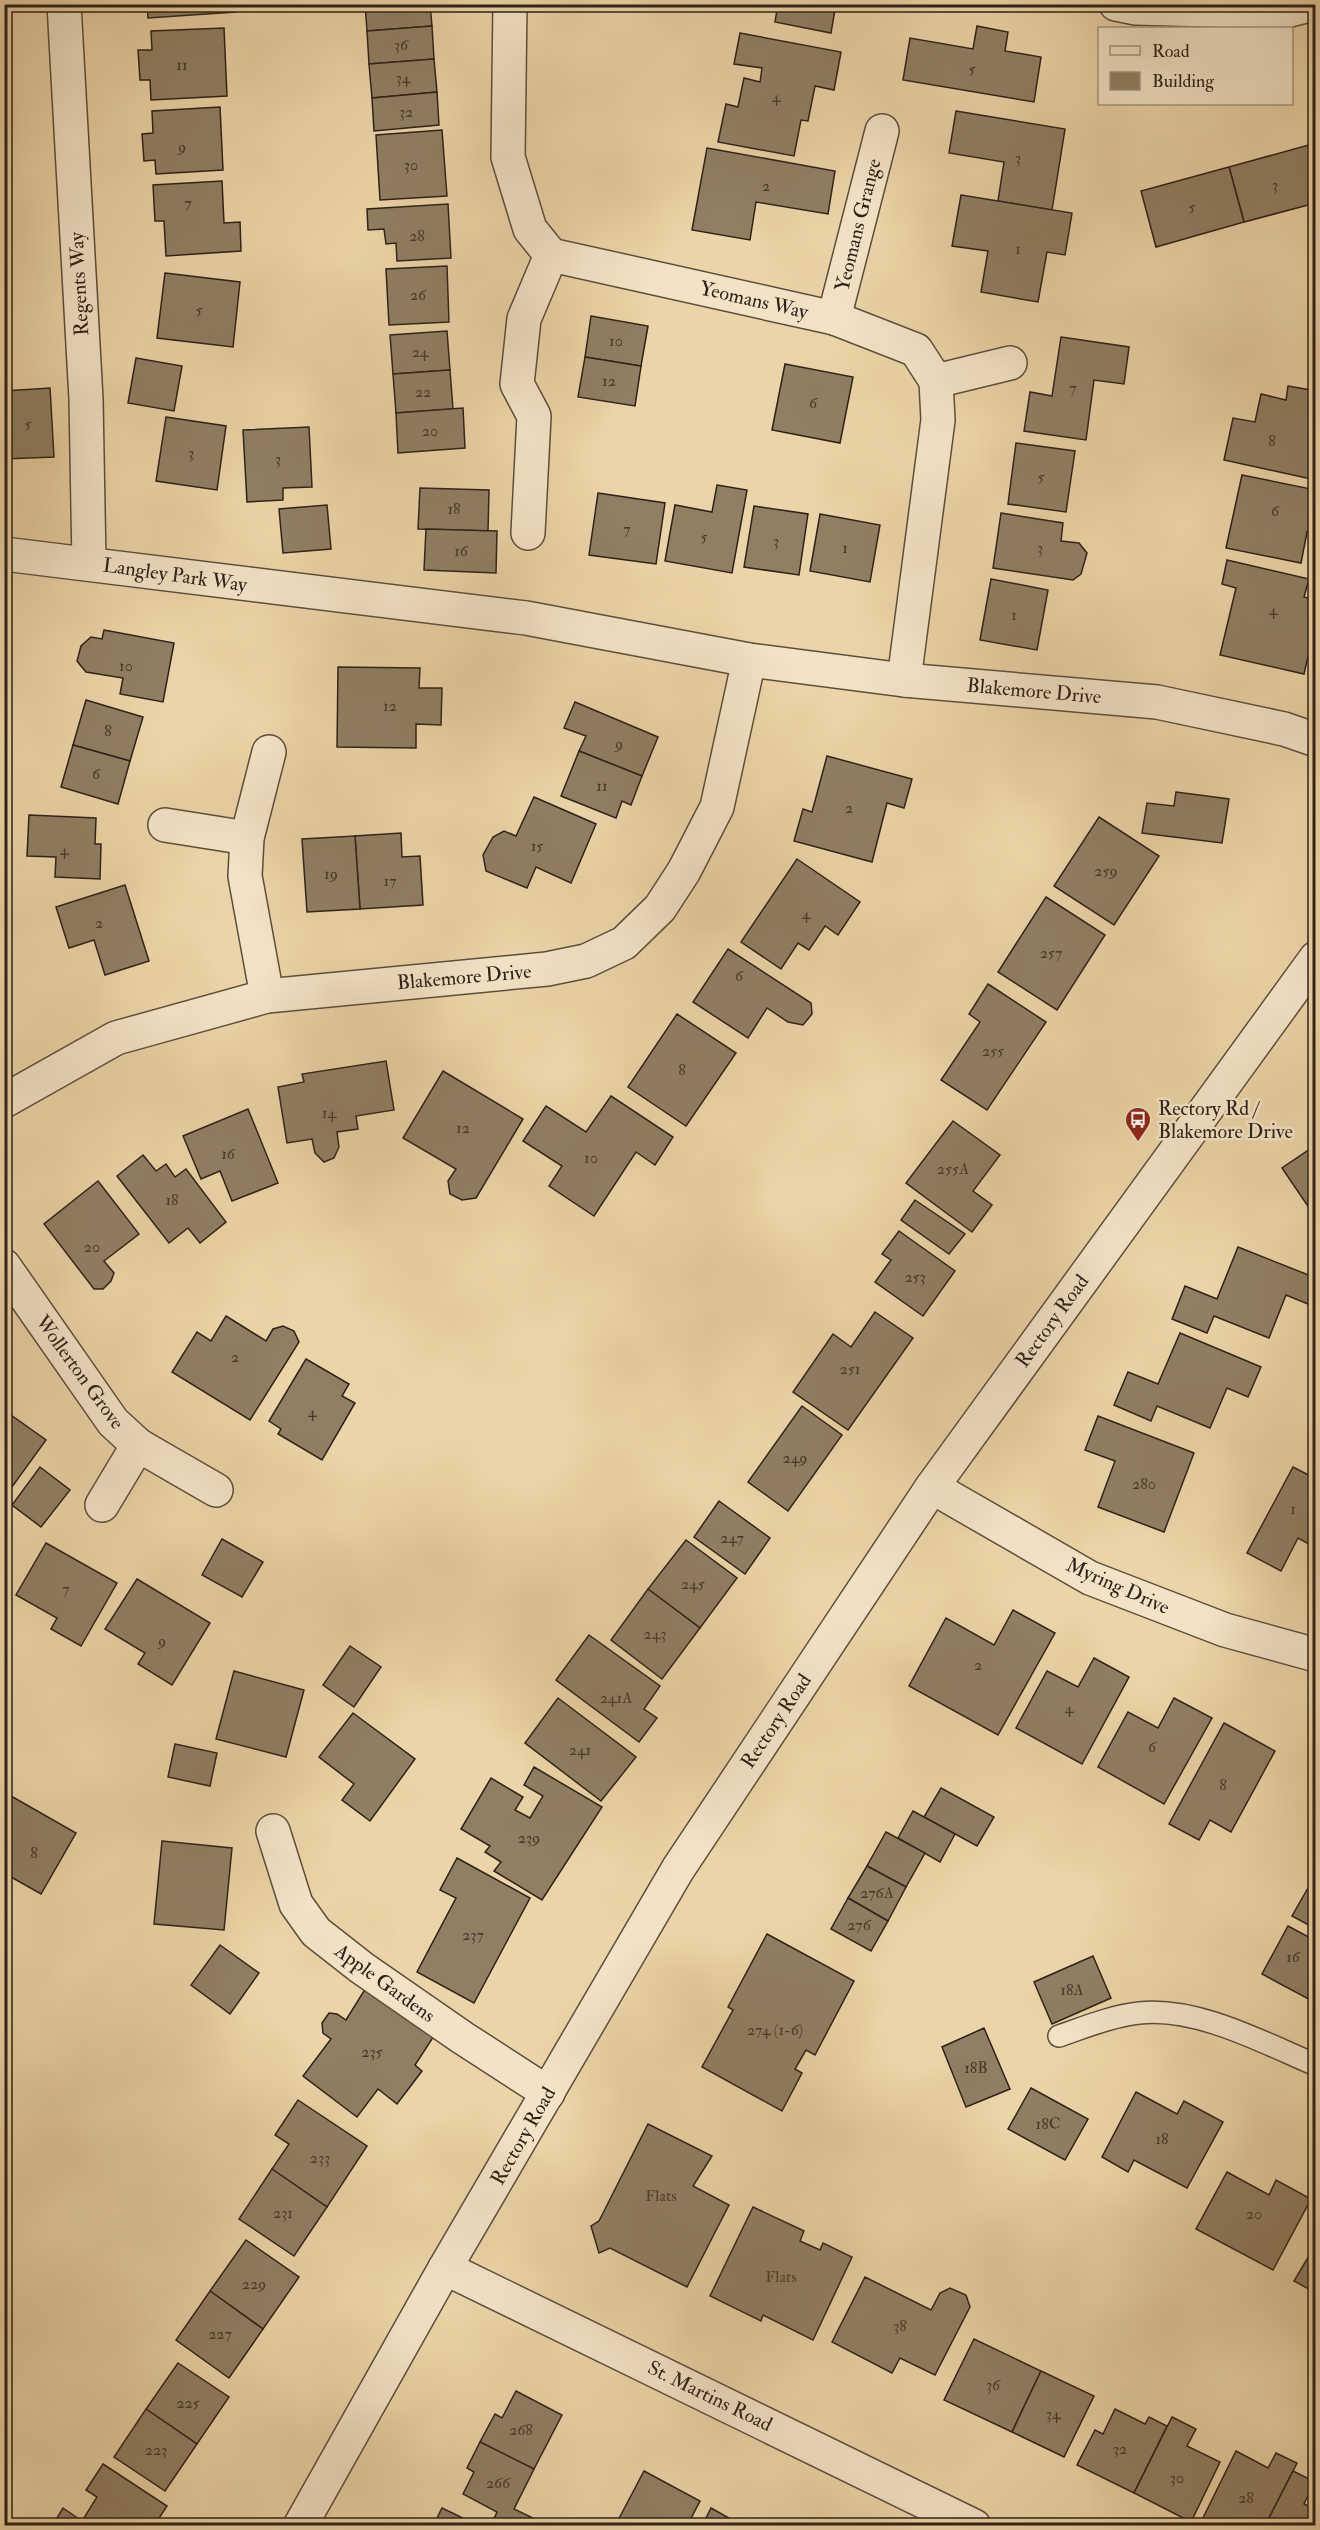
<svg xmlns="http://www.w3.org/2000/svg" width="1320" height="2530" viewBox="0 0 1320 2530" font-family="'IM FELL Double Pica',serif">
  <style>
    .building { fill: #907f63; stroke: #2d2219; stroke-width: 1.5 }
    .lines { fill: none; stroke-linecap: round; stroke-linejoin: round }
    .service-casing { stroke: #5c4e3c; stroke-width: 24 }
    .minor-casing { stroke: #5c4e3c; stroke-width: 36 }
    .service { stroke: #f2e3c6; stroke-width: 21 }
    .minor { stroke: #f2e3c6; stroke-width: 33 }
    .labels { text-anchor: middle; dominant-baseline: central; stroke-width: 5; stroke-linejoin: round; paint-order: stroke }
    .number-label { font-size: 16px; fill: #46392c }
    .street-label { font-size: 20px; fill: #2d2219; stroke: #f2e3c6 }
    .poi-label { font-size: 20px; fill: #2d2219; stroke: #f2e3c6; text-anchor: start }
  </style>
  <rect width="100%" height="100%" fill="#ebd4a7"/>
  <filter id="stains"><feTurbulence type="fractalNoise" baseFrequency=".00333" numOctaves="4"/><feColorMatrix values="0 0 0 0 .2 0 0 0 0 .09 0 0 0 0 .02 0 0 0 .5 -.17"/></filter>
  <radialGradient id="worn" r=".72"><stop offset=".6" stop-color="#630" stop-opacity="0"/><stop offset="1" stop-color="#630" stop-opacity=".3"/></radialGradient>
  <g class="building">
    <path d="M147,4H243L236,12L148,18Z"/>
    <path d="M365,4H430L432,26L367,31Z"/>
    <path d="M778,4H836L831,33L775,22Z"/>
    <path d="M432,26L434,59L369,64L367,31Z"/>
    <path d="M977,26L1008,32L1005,51L1041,57L1034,102L903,80L910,38L973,49Z"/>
    <path d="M224,28L227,96L151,100L150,80H140L138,50H152L151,31Z"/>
    <path d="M740,33L841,52L834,90L815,86L808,121L801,120L794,156L718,142L726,104L738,107L744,78L760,82L762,68L734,64Z"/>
    <path d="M434,59L437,92L372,98L369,64Z"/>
    <path d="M437,92L439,125L374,131L372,98Z"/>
    <path d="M220,107L223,170L156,174L155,160L144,161L142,134L153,133L152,111Z"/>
    <path d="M956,111L1065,129L1052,210L998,201L1004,162L949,153Z"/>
    <path d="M442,130L447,196L380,200L376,135Z"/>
    <path d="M1316,143V203L1244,222L1229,167Z"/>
    <path d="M707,148L835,171L828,214L756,202L750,240L692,230Z"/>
    <path d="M1229,167L1244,222L1156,247L1141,191Z"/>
    <path d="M222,181L224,223L240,222L241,251L166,256L164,221H155L153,185Z"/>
    <path d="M961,195L1072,213L1065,255L1047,252L1038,302L981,292L988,251L952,246Z"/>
    <path d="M448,204L451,258L397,261L396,243L386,244L384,229L368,230L367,209Z"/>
    <path d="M4,220L8,258H4Z"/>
    <path d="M4,258H8L11,296H4Z"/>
    <path d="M447,266L449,322L389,325L386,269Z"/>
    <path d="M165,273L240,282L233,347L157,338Z"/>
    <path d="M591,316L648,326L641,366L585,357Z"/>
    <path d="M447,331L450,370L393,374L390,335Z"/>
    <path d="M1061,337L1129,347L1124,384L1094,380L1086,440L1024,431L1030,392L1052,396Z"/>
    <path d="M585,357L641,366L635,406L578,397Z"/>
    <path d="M136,358L182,366L174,411L128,403Z"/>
    <path d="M785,364L853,377L840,443L772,430Z"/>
    <path d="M450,370L453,409L396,413L393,374Z"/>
    <path d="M1288,386L1316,391V480L1224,460L1233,418L1255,422L1261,394L1286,400Z"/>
    <path d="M50,388L54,457L4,459V391Z"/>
    <path d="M463,408L465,448L398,453L396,413Z"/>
    <path d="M166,417L226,426L217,490L156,481Z"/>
    <path d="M309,427L312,487L283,488V500L247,502L243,430Z"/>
    <path d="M1016,443L1075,451L1066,512L1008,504Z"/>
    <path d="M1242,475L1316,490V534L1307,532L1301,563L1226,548Z"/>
    <path d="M717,485L747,490L732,573L665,561L675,505L712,512Z"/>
    <path d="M420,488L489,490L488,531L418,529Z"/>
    <path d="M598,493L665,503L656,564L589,555Z"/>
    <path d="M327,505L331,549L283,553L279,509Z"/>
    <path d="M754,506L808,514L799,575L744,567Z"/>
    <path d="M1001,513L1063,523L1061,541L1079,543L1087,553L1081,574L1073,580L993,568Z"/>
    <path d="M820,514L880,525L870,582L810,571Z"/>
    <path d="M426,529L497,531L496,573L424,570Z"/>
    <path d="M1227,560L1309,579L1304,597L1316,600V621L1304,674L1220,655L1236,588L1222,584Z"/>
    <path d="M991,579L1048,590L1037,650L980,640Z"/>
    <path d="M104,630L174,643L163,702L120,694L123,678L86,672L77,661L81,646L91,637L102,639Z"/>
    <path d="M338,667L420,668L419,688H442L441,725L416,724V748L337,747Z"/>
    <path d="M86,700L143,717L130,761L73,745Z"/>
    <path d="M575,702L658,737L642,776L579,751L586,736L564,728Z"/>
    <path d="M73,745L130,761L118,804L61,787Z"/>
    <path d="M579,751L642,776L631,805L622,801L616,818L561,796Z"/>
    <path d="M827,756L912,779L904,808L887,803L872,862L794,841L803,809L812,812Z"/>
    <path d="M1176,792L1229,799L1222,843L1142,833L1147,803L1174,806Z"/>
    <path d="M534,797L596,824L571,883L536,867L527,888L486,871L483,855L493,837L504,831L516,836Z"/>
    <path d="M29,815L96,818L95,844H101L100,879L55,877L56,857L27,856Z"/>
    <path d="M1099,817L1159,856L1114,925L1054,886Z"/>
    <path d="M401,833L402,857L420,856L423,905L360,909L355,836Z"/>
    <path d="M355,836L360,909L307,912L302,839Z"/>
    <path d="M797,859L860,902L838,935L825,926L809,950L798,943L781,969L741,942Z"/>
    <path d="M125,885L149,961L105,975L94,940L69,948L56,907Z"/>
    <path d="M1046,897L1105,935L1057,1010L998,972Z"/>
    <path d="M728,949L811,1003L812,1014L803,1025L788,1022L767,1008L748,1038L693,1002Z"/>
    <path d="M988,984L1046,1022L987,1110L941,1080L980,1022L969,1014Z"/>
    <path d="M677,1014L736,1053L686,1126L628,1087Z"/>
    <path d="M386,1061L394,1110L356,1116L358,1129L337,1132L339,1147L334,1158L324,1162L315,1153L312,1139L287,1143L278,1087L304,1082L302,1074Z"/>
    <path d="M443,1071L523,1119L476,1198L462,1200L450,1194L448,1181L456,1169L403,1138Z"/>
    <path d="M611,1096L673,1137L655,1165L636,1152L594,1216L549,1186L562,1166L523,1141L546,1106L586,1132Z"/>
    <path d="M248,1109L278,1183L232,1201L220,1171L201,1179L183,1136Z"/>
    <path d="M953,1121L1000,1155L973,1191L992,1205L972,1232L906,1183Z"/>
    <path d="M1316,1145V1218L1282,1168Z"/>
    <path d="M143,1155L156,1171L166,1164L175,1177L186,1169L226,1222L200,1243L188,1228L169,1243L117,1176Z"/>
    <path d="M98,1181L139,1234L104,1261L114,1273L111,1281L103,1289H94L44,1224Z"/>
    <path d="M915,1200L965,1234L949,1254L901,1220Z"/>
    <path d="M899,1231L955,1271L923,1316L875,1282L891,1260L882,1254Z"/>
    <path d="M1238,1247L1316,1278V1287L1308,1304L1286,1295L1269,1338L1214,1316L1207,1333L1172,1319L1185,1286L1217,1299Z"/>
    <path d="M875,1312L913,1338L848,1430L793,1392L833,1334L851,1347Z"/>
    <path d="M226,1316L266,1341L273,1329L283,1326L294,1331L299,1342L250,1420L172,1372L197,1332L211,1341Z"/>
    <path d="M1180,1333L1261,1367L1248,1397L1227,1388L1210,1428L1157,1406L1151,1421L1114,1405L1128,1372L1158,1384Z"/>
    <path d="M306,1359L349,1384L342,1396L355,1403L322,1460L278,1434L281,1429L269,1421Z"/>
    <path d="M802,1406L842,1435L788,1511L748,1482Z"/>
    <path d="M4,1410L46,1440L4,1498Z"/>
    <path d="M1098,1416L1194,1453L1164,1532L1098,1507L1115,1461L1085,1450Z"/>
    <path d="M40,1467L70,1490L41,1527L12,1505Z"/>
    <path d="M1293,1467L1316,1479V1548L1298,1538L1281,1571L1247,1553Z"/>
    <path d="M719,1501L770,1538L745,1574L694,1537Z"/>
    <path d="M222,1539L263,1562L242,1597L202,1575Z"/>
    <path d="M686,1540L737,1578L700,1628L648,1589Z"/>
    <path d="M46,1543L117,1583L81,1646L51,1629L57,1618L16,1595Z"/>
    <path d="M137,1579L210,1623L172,1685L138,1664L145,1653L105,1629Z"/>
    <path d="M648,1589L700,1628L662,1679L611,1640Z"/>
    <path d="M1013,1610L1055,1633L998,1735L909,1686L946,1618L994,1645Z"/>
    <path d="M589,1635L660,1686L644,1709L657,1718L639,1742L556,1680Z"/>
    <path d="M350,1646L381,1667L354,1707L323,1685Z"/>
    <path d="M1094,1658L1129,1677L1082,1764L1016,1728L1047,1671L1078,1687Z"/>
    <path d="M234,1671L304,1690L286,1757L216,1739Z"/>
    <path d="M558,1698L636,1757L601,1801L525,1743Z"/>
    <path d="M1174,1698L1212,1718L1164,1804L1098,1767L1128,1712L1158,1728Z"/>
    <path d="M353,1713L415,1759L370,1821L342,1800L354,1784L319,1757Z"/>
    <path d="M1224,1723L1275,1751L1231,1832L1210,1820L1199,1840L1169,1824Z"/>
    <path d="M175,1744L217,1753L210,1786L168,1777Z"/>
    <path d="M534,1767L602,1807L542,1900L494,1871L501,1862L485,1852L490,1846L461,1829L491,1778L523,1797L515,1810L530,1818L543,1796L524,1785Z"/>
    <path d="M941,1788L994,1817L977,1846L924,1817Z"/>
    <path d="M4,1792L76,1833L41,1894L4,1873Z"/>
    <path d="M913,1811L955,1834L940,1862L898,1838Z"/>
    <path d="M886,1832L925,1853L906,1887L867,1866Z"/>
    <path d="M162,1841L232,1848L224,1930L154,1924Z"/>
    <path d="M457,1858L530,1898L474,2003L417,1972L456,1898L440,1890Z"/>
    <path d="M867,1866L906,1887L888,1921L848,1898Z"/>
    <path d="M1316,1874V1929L1292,1916Z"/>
    <path d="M848,1898L888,1921L871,1951L831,1929Z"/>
    <path d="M1288,1926L1316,1941V2003L1262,1974Z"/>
    <path d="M767,1934L854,1981L815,2055L806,2050L795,2069L802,2073L782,2111L702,2067L733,2010L728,2007Z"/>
    <path d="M220,1945L259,1973L230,2014L191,1985Z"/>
    <path d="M1093,1956L1111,1998L1052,2024L1034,1982Z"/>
    <path d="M367,1986L434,2036L415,2065L422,2071L397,2104L378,2089L357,2117L303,2076L331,2039L323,2033L322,2023L329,2013L337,2014L346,2020Z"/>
    <path d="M984,2028L1010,2089L966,2107L942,2047Z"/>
    <path d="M1031,2088L1088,2119L1065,2160L1008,2129Z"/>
    <path d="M1136,2092L1177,2114L1184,2101L1223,2122L1187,2188L1134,2160L1128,2172L1102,2157Z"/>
    <path d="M298,2100L367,2146L327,2207L272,2169L289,2144L275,2135Z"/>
    <path d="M648,2124L712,2156L693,2186L729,2205L687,2287L610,2248L599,2253L591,2226L599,2221Z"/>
    <path d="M272,2169L327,2207L294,2256L239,2219Z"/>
    <path d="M1227,2172L1269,2195L1276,2180L1311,2199L1273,2270L1196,2229Z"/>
    <path d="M753,2207L804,2231L800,2241L820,2250L823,2243L852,2257L813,2340L763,2315L761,2321L710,2296Z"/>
    <path d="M246,2240L299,2277L263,2329L210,2291Z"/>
    <path d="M1316,2244V2293L1294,2281Z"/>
    <path d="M865,2277L931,2310L940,2293L950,2288L966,2295L970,2307L935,2375L900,2358L892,2373L832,2342Z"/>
    <path d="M210,2291L263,2329L229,2378L176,2340Z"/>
    <path d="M974,2339L1041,2371L1012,2432L944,2400Z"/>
    <path d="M178,2363L229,2397L197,2444L146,2409Z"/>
    <path d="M1041,2371L1094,2396L1064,2457L1012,2432Z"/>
    <path d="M516,2391L562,2415L534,2469L480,2442L495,2414L502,2418Z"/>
    <path d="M146,2409L197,2444L165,2491L114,2457Z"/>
    <path d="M1115,2409L1145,2424L1149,2417L1167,2426L1134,2493L1077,2465L1095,2430L1103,2434Z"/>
    <path d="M1172,2417L1196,2429L1187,2446L1220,2462L1191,2522L1134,2493Z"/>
    <path d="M480,2442L534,2469L514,2509L533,2518L529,2526H501L493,2521L497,2512L463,2494L474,2472L467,2468Z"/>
    <path d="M1236,2451L1268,2468L1276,2453L1297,2463L1265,2526H1199Z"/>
    <path d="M103,2464L167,2506L154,2526H89L82,2521L97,2497L86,2490Z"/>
    <path d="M644,2471L700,2501L687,2526H615Z"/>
    <path d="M1293,2471L1315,2482L1304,2504L1316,2510V2526H1265Z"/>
    <path d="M63,2508L82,2521L89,2526H52Z"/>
    <path d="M442,2508L479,2526H433Z"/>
    <path d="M711,2508L743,2526H702Z"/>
  </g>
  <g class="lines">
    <defs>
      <path id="service" d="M1059,2036C1085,2027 1112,2016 1139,2013C1196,2006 1264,2043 1316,2065"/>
      <g id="minor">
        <path d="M64,4L86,399L89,563"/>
        <path d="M510,4L508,157L530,229L551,255L834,318L916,350L936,381L938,420L904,680"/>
        <path d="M1116,4L1136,8L1282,12L1313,4"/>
        <path d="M834,318L882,131"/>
        <path d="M936,381L1010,363"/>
        <path d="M528,533L534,416L517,384L524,319L551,255"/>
        <path d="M4,554L526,618L749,660L904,680L1157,702L1284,729L1316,740"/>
        <path d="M165,825L247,838"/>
        <path d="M267,996L245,876L247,838L269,752"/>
        <path d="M4,1101L116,1038L267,996L547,969L586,961L624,943L660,908L684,871L717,807L749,660"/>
        <path d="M4,1266L113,1422L138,1445L216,1490"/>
        <path d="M932,1487L1090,1578L1225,1630L1316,1655"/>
        <path d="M102,1505L138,1445"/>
        <path d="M273,1831L296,1904L316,1932L362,1968L463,2038L548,2093"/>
        <path d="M445,2268L974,2526"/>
        <path d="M300,2526L445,2268L678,1869L932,1487L1316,958"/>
      </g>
    </defs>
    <use href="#service" class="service-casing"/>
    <use href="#minor" class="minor-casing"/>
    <use href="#service" class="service"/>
    <use href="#minor" class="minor"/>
  </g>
  <defs>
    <symbol id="bus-pin" viewBox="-11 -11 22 30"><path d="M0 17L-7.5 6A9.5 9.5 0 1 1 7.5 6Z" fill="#8f2418" stroke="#f2e3c6"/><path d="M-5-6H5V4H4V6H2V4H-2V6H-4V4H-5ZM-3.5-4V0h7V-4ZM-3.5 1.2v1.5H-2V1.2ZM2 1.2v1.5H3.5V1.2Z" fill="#fff"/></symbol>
  </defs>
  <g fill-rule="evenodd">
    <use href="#bus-pin" x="1123" y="1105" width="30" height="40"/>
  </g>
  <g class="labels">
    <g class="number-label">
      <text x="401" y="45">36</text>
      <text x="182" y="65">11</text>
      <text x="972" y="69">5</text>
      <text x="403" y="78">34</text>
      <text x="776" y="97">4</text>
      <text x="406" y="112">32</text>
      <text x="182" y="147">9</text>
      <text x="1018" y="158">3</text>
      <text x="411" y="165">30</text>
      <text x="1275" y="185">3</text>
      <text x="766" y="186">2</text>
      <text x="188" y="203">7</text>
      <text x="1192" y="207">5</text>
      <text x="417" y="236">28</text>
      <text x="1018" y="249">1</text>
      <text x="418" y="295">26</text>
      <text x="199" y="310">5</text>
      <text x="616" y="341">10</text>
      <text x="420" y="352">24</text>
      <text x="609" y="381">12</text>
      <text x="1073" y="388">7</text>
      <text x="423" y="392">22</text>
      <text x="813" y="403">6</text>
      <text x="28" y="424">5</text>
      <text x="430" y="431">20</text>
      <text x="1272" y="441">8</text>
      <text x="191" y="453">3</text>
      <text x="278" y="459">3</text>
      <text x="1041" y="477">5</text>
      <text x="454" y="509">18</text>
      <text x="1275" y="511">6</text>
      <text x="627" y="529">7</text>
      <text x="704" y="537">5</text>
      <text x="776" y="541">3</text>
      <text x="845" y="548">1</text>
      <text x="1040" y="548">3</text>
      <text x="461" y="551">16</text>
      <text x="1273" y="610">4</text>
      <text x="1014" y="615">1</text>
      <text x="126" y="666">10</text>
      <text x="390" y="706">12</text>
      <text x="108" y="731">8</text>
      <text x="619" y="744">9</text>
      <text x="96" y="774">6</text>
      <text x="602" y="786">11</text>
      <text x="849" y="808">2</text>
      <text x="537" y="846">15</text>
      <text x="64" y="850">4</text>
      <text x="1106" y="871">259</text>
      <text x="331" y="874">19</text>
      <text x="390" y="881">17</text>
      <text x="806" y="914">4</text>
      <text x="99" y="923">2</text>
      <text x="1051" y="953">257</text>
      <text x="739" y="976">6</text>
      <text x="993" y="1051">255</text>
      <text x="682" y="1070">8</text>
      <text x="329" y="1113">14</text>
      <text x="463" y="1128">12</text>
      <text x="228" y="1154">16</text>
      <text x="591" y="1158">10</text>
      <text x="953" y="1169">255A</text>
      <text x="172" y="1200">18</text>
      <text x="92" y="1247">20</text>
      <text x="915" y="1277">253</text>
      <text x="235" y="1357">2</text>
      <text x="850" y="1369">251</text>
      <text x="312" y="1412">4</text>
      <text x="795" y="1458">249</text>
      <text x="1144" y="1484">280</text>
      <text x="1293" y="1509">1</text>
      <text x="732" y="1538">247</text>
      <text x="693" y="1584">245</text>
      <text x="66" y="1589">7</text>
      <text x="655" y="1634">243</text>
      <text x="162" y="1641">9</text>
      <text x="978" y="1665">2</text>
      <text x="616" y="1698">241A</text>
      <text x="1069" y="1708">4</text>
      <text x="1152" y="1747">6</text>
      <text x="580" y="1750">241</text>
      <text x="1223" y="1785">8</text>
      <text x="529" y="1838">239</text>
      <text x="34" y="1853">8</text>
      <text x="877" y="1893">276A</text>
      <text x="859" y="1925">276</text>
      <text x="473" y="1935">237</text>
      <text x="1293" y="1957">16</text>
      <text x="1072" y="1990">18A</text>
      <text x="775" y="2030">274 (1-6)</text>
      <text x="372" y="2052">235</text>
      <text x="976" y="2068">18B</text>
      <text x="1048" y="2124">18C</text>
      <text x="1162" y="2139">18</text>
      <text x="320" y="2158">233</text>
      <text x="661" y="2196">Flats</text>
      <text x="283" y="2213">231</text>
      <text x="1254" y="2214">20</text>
      <text x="781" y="2277">Flats</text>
      <text x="254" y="2284">229</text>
      <text x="900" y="2326">38</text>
      <text x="220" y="2334">227</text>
      <text x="993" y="2385">36</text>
      <text x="188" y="2403">225</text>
      <text x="1053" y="2414">34</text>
      <text x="521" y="2430">268</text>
      <text x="1120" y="2449">32</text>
      <text x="156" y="2450">223</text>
      <text x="1177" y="2478">30</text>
      <text x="498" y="2483">266</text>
      <text x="1246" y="2498">28</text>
    </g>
    <g class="street-label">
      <text transform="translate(858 225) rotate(-76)">Yeomans Grange</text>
      <text transform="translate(79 284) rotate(-93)">Regents Way</text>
      <text transform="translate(754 300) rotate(13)">Yeomans Way</text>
      <text transform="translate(175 575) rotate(8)">Langley Park Way</text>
      <text transform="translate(1034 691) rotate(5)">Blakemore Drive</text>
      <text transform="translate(464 977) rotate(-5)">Blakemore Drive</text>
      <text transform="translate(1052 1321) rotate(-54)">Rectory Road</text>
      <text transform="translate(80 1372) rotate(54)">Wollerton Grove</text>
      <text transform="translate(1118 1586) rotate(24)">Myring Drive</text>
      <text transform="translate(776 1721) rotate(-56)">Rectory Road</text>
      <text transform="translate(385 1983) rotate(36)">Apple Gardens</text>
      <text transform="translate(523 2136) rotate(-60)">Rectory Road</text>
      <text transform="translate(710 2396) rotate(26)">St. Martins Road</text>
    </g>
    <g class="poi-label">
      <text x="1158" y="1108">Rectory Rd /<tspan x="1158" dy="23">Blakemore Drive</tspan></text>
    </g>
  </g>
  <rect width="1320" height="2530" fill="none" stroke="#ebd4a7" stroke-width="24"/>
  <rect x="6" y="6" width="1308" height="2518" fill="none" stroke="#2d2219" stroke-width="3"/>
  <rect x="12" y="12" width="1296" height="2506" fill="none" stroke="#2d2219" stroke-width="1.5"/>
  <rect x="1098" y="27" width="195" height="78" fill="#f2e3c6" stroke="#a39681" stroke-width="1.5"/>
  <rect x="1110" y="46" width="30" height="9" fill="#f2e3c6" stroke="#a39681" stroke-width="1.5"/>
  <text x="1152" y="57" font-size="18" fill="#2d2219">Road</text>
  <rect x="1110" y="72" width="30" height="18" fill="#907f63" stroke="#a39681" stroke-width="1.5"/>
  <text x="1152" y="87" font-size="18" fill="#2d2219">Building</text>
  <rect width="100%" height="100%" filter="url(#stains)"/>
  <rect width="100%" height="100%" fill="url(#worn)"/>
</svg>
